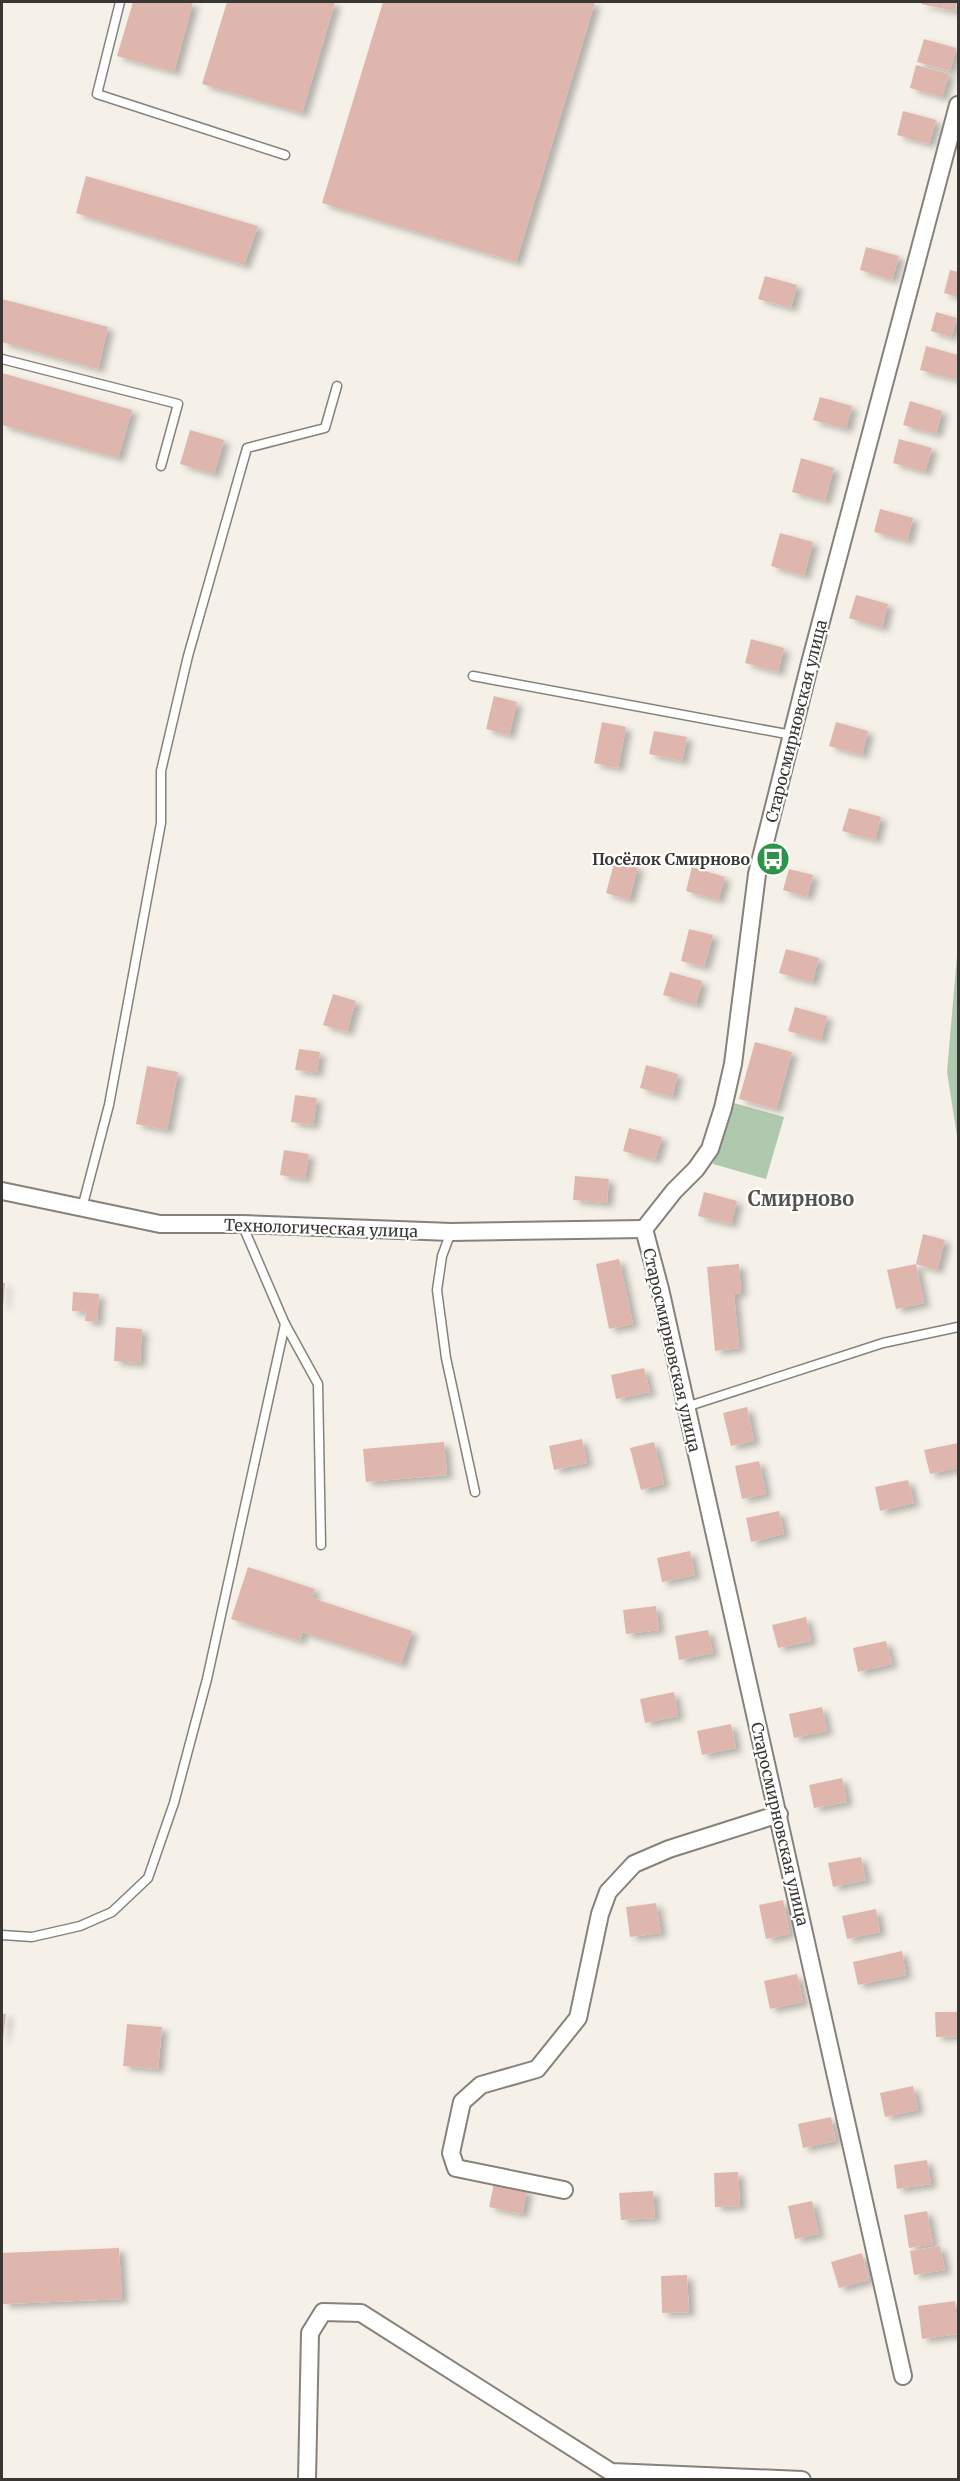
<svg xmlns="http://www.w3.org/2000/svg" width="960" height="2481" viewBox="0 0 960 2481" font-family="Merriweather,serif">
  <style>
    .green { fill: #afc9ae }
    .building { fill: #dfb6ad; filter: url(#shadow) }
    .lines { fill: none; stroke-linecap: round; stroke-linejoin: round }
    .service-casing { stroke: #86827b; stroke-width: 11 }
    .minor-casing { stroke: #86827b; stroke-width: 20 }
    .service { stroke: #fff; stroke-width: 8 }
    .minor { stroke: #fff; stroke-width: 16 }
    .labels { text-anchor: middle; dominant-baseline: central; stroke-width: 4.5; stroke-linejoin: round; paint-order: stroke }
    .street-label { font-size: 16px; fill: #393734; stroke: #fff }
    .poi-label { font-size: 16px; font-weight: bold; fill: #393734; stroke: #fff; text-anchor: end }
    .quarter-label { font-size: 20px; font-weight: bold; fill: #55524b; stroke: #fff }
  </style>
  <defs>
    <filter id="shadow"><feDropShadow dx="6" dy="4" stdDeviation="3" flood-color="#0004"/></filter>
  </defs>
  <rect width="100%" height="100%" fill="#f5f1e8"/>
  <g class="green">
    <path d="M958,944V1142L947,1072Z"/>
    <path d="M730,1102L784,1117L766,1179L713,1164Z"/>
  </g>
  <g class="building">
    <path d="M133,2H193L174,72L117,56Z"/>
    <path d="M227,2H335L302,113L202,84Z"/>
    <path d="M383,2H595L516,262L322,203Z"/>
    <path d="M922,2H957L955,11L921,4Z"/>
    <path d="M924,39L956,48L950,71L917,62Z"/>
    <path d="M916,65L949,74L942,97L910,88Z"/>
    <path d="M903,111L936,120L929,144L897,135Z"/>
    <path d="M86,176L258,226L244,265L76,213Z"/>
    <path d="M866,247L899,256L892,280L860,270Z"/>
    <path d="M950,270L958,272V297L944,293Z"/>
    <path d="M765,276L797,285L791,308L758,299Z"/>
    <path d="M2,299L108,327L98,369L2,342Z"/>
    <path d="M936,312L957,318L951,337L931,331Z"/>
    <path d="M926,346L958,355V380L920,370Z"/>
    <path d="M2,373L132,410L118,458L2,425Z"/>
    <path d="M820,397L852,406L846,429L813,420Z"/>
    <path d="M910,401L942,411L936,434L903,425Z"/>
    <path d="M190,430L224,440L214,474L180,464Z"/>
    <path d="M899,439L932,448L925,472L893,463Z"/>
    <path d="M801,458L834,468L825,501L792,492Z"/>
    <path d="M880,509L913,518L907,541L874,532Z"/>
    <path d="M780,533L813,542L804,576L771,566Z"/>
    <path d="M856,595L888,604L882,628L849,618Z"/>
    <path d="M751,639L784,648L778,672L745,663Z"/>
    <path d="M494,696L517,702L509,735L486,729Z"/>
    <path d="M602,722L626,727L618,768L594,763Z"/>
    <path d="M836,722L868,731L862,755L829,746Z"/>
    <path d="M654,731L687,737L682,761L649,754Z"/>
    <path d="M849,808L881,817L875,840L842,831Z"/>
    <path d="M615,860L638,867L629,900L606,893Z"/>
    <path d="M692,867L725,877L718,900L686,891Z"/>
    <path d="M789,869L813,875L807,897L783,890Z"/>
    <path d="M689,929L713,935L704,967L681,961Z"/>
    <path d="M786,949L819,958L812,982L779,973Z"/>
    <path d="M670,972L702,981L696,1005L663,995Z"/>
    <path d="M333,994L356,1001L347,1032L323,1025Z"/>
    <path d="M795,1007L827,1016L821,1040L788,1031Z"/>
    <path d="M755,1042L792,1052L776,1109L739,1099Z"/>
    <path d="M299,1049L320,1052L317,1073L295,1070Z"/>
    <path d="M646,1065L678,1074L672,1097L640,1088Z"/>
    <path d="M147,1066L178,1072L167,1130L136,1124Z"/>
    <path d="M295,1095L317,1098L313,1125L291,1122Z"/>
    <path d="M629,1128L662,1137L655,1160L623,1151Z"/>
    <path d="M284,1150L309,1154L305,1179L280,1175Z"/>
    <path d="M575,1176L609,1179L607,1203L573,1200Z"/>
    <path d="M704,1192L737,1201L731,1224L698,1216Z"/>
    <path d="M923,1234L945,1240L937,1270L916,1264Z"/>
    <path d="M619,1259L633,1324L609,1329L596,1264Z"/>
    <path d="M739,1264L741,1293L734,1294L739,1348L715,1351L707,1267Z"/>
    <path d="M916,1264L924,1303L896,1309L887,1270Z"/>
    <path d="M2,1283H5L3,1307H2Z"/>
    <path d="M73,1292L99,1294L97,1322L85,1321L86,1312L72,1311Z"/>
    <path d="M116,1327L142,1329L140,1363L114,1361Z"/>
    <path d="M644,1368L650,1392L616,1399L611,1375Z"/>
    <path d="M747,1407L754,1441L731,1446L723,1413Z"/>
    <path d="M582,1439L587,1463L554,1470L549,1446Z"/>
    <path d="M444,1442L447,1475L366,1482L363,1449Z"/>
    <path d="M654,1442L664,1484L641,1490L630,1448Z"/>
    <path d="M958,1443V1468L930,1474L924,1450Z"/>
    <path d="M759,1461L766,1494L742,1499L735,1466Z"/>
    <path d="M908,1480L914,1503L880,1511L875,1487Z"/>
    <path d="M779,1511L784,1534L751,1542L746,1518Z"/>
    <path d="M690,1551L695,1575L662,1582L657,1558Z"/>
    <path d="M248,1567L315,1589L312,1598L412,1631L401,1664L302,1632L300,1641L231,1619Z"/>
    <path d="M656,1606L659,1630L626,1634L623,1610Z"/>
    <path d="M806,1617L811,1641L778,1648L772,1625Z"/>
    <path d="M708,1630L713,1653L679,1660L675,1636Z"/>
    <path d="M886,1641L892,1664L858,1672L853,1648Z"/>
    <path d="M674,1692L678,1716L645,1723L640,1699Z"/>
    <path d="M822,1707L827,1731L794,1738L789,1714Z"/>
    <path d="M731,1724L736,1748L702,1755L697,1731Z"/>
    <path d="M842,1778L847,1802L814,1808L809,1785Z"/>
    <path d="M861,1857L866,1880L833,1887L828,1863Z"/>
    <path d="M783,1900L790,1934L766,1939L759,1905Z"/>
    <path d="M656,1903L661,1933L630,1937L626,1907Z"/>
    <path d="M876,1909L880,1932L847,1939L842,1916Z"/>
    <path d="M902,1951L906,1975L858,1985L853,1962Z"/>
    <path d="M797,1974L803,2002L770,2009L764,1981Z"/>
    <path d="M935,2012H958V2036L936,2037Z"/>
    <path d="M2,2014H6L3,2040L2,2039Z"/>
    <path d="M127,2024L162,2027L158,2069L123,2066Z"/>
    <path d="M913,2086L918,2110L885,2117L880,2093Z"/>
    <path d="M831,2117L836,2141L803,2148L798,2124Z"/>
    <path d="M927,2160L931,2184L897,2189L894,2165Z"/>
    <path d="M738,2172L740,2206L715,2207L714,2173Z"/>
    <path d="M494,2183L527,2190L522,2214L489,2207Z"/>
    <path d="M653,2191L655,2218L621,2220L619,2193Z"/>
    <path d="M812,2201L819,2234L795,2239L788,2206Z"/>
    <path d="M927,2211L933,2244L909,2248L904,2215Z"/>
    <path d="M940,2246L945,2270L914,2275L910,2251Z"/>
    <path d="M119,2248L122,2299L3,2304L2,2253Z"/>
    <path d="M862,2253L869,2280L839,2288L831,2262Z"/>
    <path d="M687,2275L689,2312L662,2313L661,2276Z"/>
    <path d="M955,2301L958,2334L922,2339L918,2306Z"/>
  </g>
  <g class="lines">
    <defs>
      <g id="service">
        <path d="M120,2L97,94L285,155"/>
        <path d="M2,359L178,404L161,466"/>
        <path d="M473,676L792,735"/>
        <path d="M82,1208L109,1105L161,823V771L188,656L247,448L325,428L337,386"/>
        <path d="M451,1232L442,1256L437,1290L446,1358L475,1492"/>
        <path d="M285,1324L318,1384L321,1545"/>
        <path d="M686,1407L883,1343L958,1327"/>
        <path d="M2,1935L32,1937L80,1926L112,1912L148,1878L174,1803L207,1679L285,1324L242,1224"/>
      </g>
      <g id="minor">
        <path d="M2,1191L160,1224H242L451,1232L644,1229"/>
        <path d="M564,2190L456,2168L451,2153L462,2102L481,2085L537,2069L578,2018L600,1914L608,1892L634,1864L669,1849L779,1814"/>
        <path d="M903,2376L660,1289L644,1229L674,1191L696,1169L710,1149L723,1108L733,1064L757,874L810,663L958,105"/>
        <path d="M307,2480L310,2333L323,2312L361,2313L611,2472L802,2480"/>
      </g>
    </defs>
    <use href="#service" class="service-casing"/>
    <use href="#minor" class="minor-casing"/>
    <use href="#service" class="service"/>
    <use href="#minor" class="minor"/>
  </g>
  <defs>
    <symbol id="bus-disc" viewBox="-11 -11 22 22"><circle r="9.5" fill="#2d9348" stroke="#fff"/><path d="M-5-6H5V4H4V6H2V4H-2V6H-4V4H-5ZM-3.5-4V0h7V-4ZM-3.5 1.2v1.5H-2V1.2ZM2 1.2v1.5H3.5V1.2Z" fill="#fff"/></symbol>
  </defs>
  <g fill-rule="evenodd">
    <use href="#bus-disc" x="754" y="840" width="38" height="38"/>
  </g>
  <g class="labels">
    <g class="street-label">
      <text transform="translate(796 721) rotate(-76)">Старосмирновская улица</text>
      <text transform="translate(321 1228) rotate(2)">Технологическая улица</text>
      <text transform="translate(672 1350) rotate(77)">Старосмирновская улица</text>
      <text transform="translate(780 1824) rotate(77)">Старосмирновская улица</text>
    </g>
    <g class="poi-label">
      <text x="750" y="859">Посёлок Смирново</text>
    </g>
    <g class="quarter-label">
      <text x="801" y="1198">Смирново</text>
    </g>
  </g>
  <rect width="960" height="2481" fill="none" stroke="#393734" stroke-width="6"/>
</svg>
